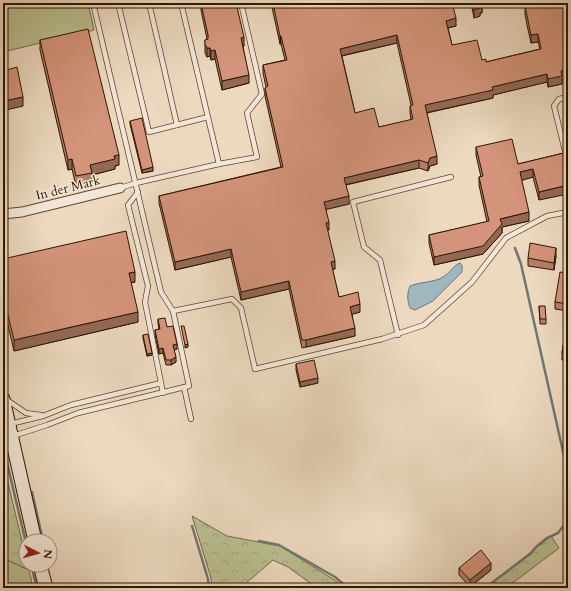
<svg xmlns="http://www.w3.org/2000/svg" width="571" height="591" viewBox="0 0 571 591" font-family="Cardo,serif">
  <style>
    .grass { fill: #babf91; stroke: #746a48 }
    .forest { fill: url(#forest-crowns); stroke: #746a48 }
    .water { fill: #9fb7be; stroke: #717772 }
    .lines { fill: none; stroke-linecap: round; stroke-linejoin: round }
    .stream { stroke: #717772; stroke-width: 2.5 }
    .service-casing { stroke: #5d4730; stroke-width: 6 }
    .minor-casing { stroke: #5d4730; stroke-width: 11 }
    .secondary-casing { stroke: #2d1600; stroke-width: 15 }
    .service { stroke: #f3e6d6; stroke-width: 4.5 }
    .minor { stroke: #f3e6d6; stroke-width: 9 }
    .secondary { stroke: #f3e6d6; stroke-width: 13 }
    .wall { fill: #b67f6a; stroke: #2d1600; fill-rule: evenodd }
    .shaded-wall { fill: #946856; stroke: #2d1600 }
    .building { fill: #d4947b; stroke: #2d1600; fill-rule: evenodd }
    .labels { text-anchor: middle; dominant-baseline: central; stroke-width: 3; stroke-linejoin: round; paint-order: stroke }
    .street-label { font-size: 13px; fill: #2d1600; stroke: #f3e6d6 }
  </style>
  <defs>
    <pattern id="forest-crowns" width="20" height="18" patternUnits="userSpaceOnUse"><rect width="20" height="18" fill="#babf91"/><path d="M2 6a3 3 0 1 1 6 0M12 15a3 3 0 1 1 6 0" fill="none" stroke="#a0a37b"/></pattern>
  </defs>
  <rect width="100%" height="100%" fill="#ecd9c0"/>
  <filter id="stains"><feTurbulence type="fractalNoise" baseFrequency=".005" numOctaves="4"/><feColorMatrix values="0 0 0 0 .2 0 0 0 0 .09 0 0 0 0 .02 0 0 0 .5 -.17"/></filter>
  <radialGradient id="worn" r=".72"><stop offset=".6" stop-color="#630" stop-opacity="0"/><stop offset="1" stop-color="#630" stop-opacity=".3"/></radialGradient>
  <g class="grass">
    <path d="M3,3H88L94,30L3,52Z"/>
    <path d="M3,558L29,570L33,588H3Z"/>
  </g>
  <g class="forest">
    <path d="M3,462L26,558V565H28L29,570L3,558Z"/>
    <path d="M192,516L227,536L280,546L336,581L344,588H317L288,567L273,560L245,584V588H212L211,578Z"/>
    <path d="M551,536L559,548L506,588H486Z"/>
  </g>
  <path class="water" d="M460,263L462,265V272L433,301L415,310L410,308C407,300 407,294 410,286C420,282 436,282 443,277C450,273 454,265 460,263Z"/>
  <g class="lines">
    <g class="stream">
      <path d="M515,248L521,264L568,474"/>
      <path d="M3,446L26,543"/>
      <path d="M32,492L43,541"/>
      <path d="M568,499L567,502L568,506"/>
      <path d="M192,526L208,579L209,588"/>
      <path d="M259,541L279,545L335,577L348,588"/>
      <path d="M31,565L37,588"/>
      <path d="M485,588L530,554L536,547L547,538L558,533L568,520"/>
    </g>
    <defs>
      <g id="service">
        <path d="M118,3L149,132L208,117"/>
        <path d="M149,3L177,125"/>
        <path d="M568,97L559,99L554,106L565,151L568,150"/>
        <path d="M219,164L257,157L247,113L262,94L241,3"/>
        <path d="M120,188L136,183L219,164L181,3"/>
        <path d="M138,192L128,205L148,286L145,302L163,393"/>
        <path d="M173,311L232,299L241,308L255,369L382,339L424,325L472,282L506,238L547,216L568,212"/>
        <path d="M398,335L380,260L364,247L353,202L451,177"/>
        <path d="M184,387L191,419"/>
        <path d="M7,400L26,413L41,415"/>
        <path d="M10,424L43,416L71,405L161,383"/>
        <path d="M13,436L47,425L78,413L189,386L173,311L161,292L93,3"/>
      </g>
      <path id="minor" d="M3,214L22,212L120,188"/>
      <g id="secondary">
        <path d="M3,399L35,541"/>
        <path d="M40,565L46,588"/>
      </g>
    </defs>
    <use href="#service" class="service-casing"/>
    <use href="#minor" class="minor-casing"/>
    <use href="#secondary" class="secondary-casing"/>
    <use href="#service" class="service"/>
    <use href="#minor" class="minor"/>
    <use href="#secondary" class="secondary"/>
  </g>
  <g class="wall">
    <path d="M201,3H236L244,46H243L249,83L222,90L215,59L211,60L210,56L207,57L205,53V40L207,39L201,10Z"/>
    <path d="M271,3H452L456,26L448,28L452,45L486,62L540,49L538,42L531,43L527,25L525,14V6L529,5V3H568V77L562,79V84L548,87L547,82L493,95V98L427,113L437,164L430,166L428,171L419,168L346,185L349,204L326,209L329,230H327L335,269H332L339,297L360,312L352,314L355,336L306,347L302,348L289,289L241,300L231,257L175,270L159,203V196L281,167L265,96V88L266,87L263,73V65L285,60L281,44H280ZM397,43L411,105L410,106V113L411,120L379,127L355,113L342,56Z"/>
    <path d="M471,3H496L482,6V13H480V16L474,18Z"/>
    <path d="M40,40L119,165L115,166V169L92,175V183L76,186L72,169L68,170L40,50Z"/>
    <path d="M130,121L153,171L142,173L130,124Z"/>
    <path d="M476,147L518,164L568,152L539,200L533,177L521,180L529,221L502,227V233L483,254L434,265L429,243V235L487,222L479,185V177H481L476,155Z"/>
    <path d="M556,256L554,270L528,266V258Z"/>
    <path d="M3,259L135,282L131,283L138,322L14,351L3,304Z"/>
    <path d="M568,273V311L555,309V302Z"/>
    <path d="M539,306L546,319V324H540Z"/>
    <path d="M568,315V362L562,360V353Z"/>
    <path d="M158,319L167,327L177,349L174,350L176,362L171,365H166L163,353L159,354L155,335V330L159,329L158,324Z"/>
    <path d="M143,335L152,355L147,356L143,338Z"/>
    <path d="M296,364L318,383L300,387L296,370Z"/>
    <path d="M459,568L491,570L470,587L459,575Z"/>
  </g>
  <g class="shaded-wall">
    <path d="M480,3H496L482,6V13H480V16L474,18V10L480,5Z"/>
    <path d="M456,18V26L446,28V21Z"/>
    <path d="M538,34V42L531,43V35Z"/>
    <path d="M397,35V43L340,56V49Z"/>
    <rect x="280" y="36" width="1" height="8"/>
    <path d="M244,37V46L241,47V38Z"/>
    <path d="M207,48H210V56L207,57Z"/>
    <path d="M215,50V59L211,60V51Z"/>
    <path d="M568,70V77L562,79V84L548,87V79L561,71Z"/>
    <path d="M547,74V82L493,95V98L425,113V105L492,87Z"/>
    <path d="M249,75V83L222,90V81Z"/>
    <path d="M23,97V106L6,110V117H3V108L4,101Z"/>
    <path d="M119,155V165L115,166V169L92,175L90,165L114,156Z"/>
    <path d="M437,156V164L430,166L428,171V163L430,158Z"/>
    <path d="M72,159V169L68,170V160Z"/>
    <path d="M419,160V168L344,185V178Z"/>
    <path d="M153,167V171L142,173V170Z"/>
    <path d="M533,169V177L520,181V172Z"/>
    <path d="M568,185V194L539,200V192Z"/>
    <path d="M349,196V204L324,210V202Z"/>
    <path d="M529,212V221L502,227V233L483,254L434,265V257L500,219Z"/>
    <path d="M329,222V230H326V223Z"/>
    <path d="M556,248V256L554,270V263Z"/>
    <path d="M231,249V257L175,270V262Z"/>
    <path d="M335,261V269L331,270V262Z"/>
    <path d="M135,272V282L129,283V273Z"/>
    <path d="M289,281V289L241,300V292Z"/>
    <path d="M360,304V312L350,315V307Z"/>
    <path d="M138,312V322L14,351V340Z"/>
    <path d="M355,328V336L306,347V340Z"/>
    <path d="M177,344V349L173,350V345Z"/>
    <path d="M188,344V347L185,348V345Z"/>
    <path d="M163,348V353L159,354V349Z"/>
    <path d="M152,353V355L147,356V354Z"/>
    <path d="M176,357V362L171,365V360Z"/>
    <path d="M318,378V383L300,387V382Z"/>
    <path d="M491,563V570L470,587V580Z"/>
  </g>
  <g class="building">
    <path d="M201,3H236L244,37L241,38L249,75L222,81L215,50L211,51L210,48H207L205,44V40L208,39V35Z"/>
    <path d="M273,3H452L456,18L446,21L452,45L477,40L482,60L486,59V62L541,49L538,34L531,35L525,6L531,5V3H568V70L561,71L562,76L548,79L547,74L492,87L493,90L425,105L437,156L430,158L428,163L419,160L344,178L349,196L324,202L329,222L326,223L335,261L331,262L339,297L358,292L360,304L350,307L355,328L306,340H302L289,281L241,292L231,249L175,262L159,196L283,167L265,88L268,86L263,65L287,60L281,36H280ZM397,35L413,105L410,106L413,119L379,127L374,108L355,113L340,49Z"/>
    <path d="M472,3H481L482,5H480V8L474,10Z"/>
    <path d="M88,29L119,155L114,156L115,159L90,165L92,173L76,176L72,159L68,160L40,40Z"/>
    <path d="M17,67L23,97L4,101L6,107L3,108V71Z"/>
    <path d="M142,118L153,167L142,170L130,121Z"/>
    <path d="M512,139L518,164L568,152V185L539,192L533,169L520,172L529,212L500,219L502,224L483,246L434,257L429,235L489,221L479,177L483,176L476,147Z"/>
    <path d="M126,231L135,272L129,273L138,312L14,340L3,294V259Z"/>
    <path d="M530,243L556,248L554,263L528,258Z"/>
    <path d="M560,272L568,273V304L555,302Z"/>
    <path d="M539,306H545L546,319H540Z"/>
    <path d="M568,315V354L562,353Z"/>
    <path d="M165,318L167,327L173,326L177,344L173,345L176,357L171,360H166L163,348L159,349L155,330L160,329L158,319Z"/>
    <path d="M181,326H184L188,344L185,345Z"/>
    <path d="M148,334L152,353L147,354L143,335Z"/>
    <path d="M314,360L318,378L300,382L296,364Z"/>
    <path d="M481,550L491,563L470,580L459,568Z"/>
  </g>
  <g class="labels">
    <g class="street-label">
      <text transform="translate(68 188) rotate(-14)">In der Mark</text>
    </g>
  </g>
  <rect width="571" height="591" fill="none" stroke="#ecd9c0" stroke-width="16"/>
  <rect x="4" y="4" width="563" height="583" fill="none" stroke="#2d1600" stroke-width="2"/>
  <rect x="8" y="8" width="555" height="575" fill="none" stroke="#2d1600"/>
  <g transform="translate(38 553) rotate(96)"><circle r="19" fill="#f3e6d6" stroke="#a49380"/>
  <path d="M0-3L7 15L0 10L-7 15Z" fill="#8f2418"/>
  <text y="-6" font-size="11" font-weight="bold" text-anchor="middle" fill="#2d1600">N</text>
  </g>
  <rect width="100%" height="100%" filter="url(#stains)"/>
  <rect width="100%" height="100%" fill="url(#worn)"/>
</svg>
